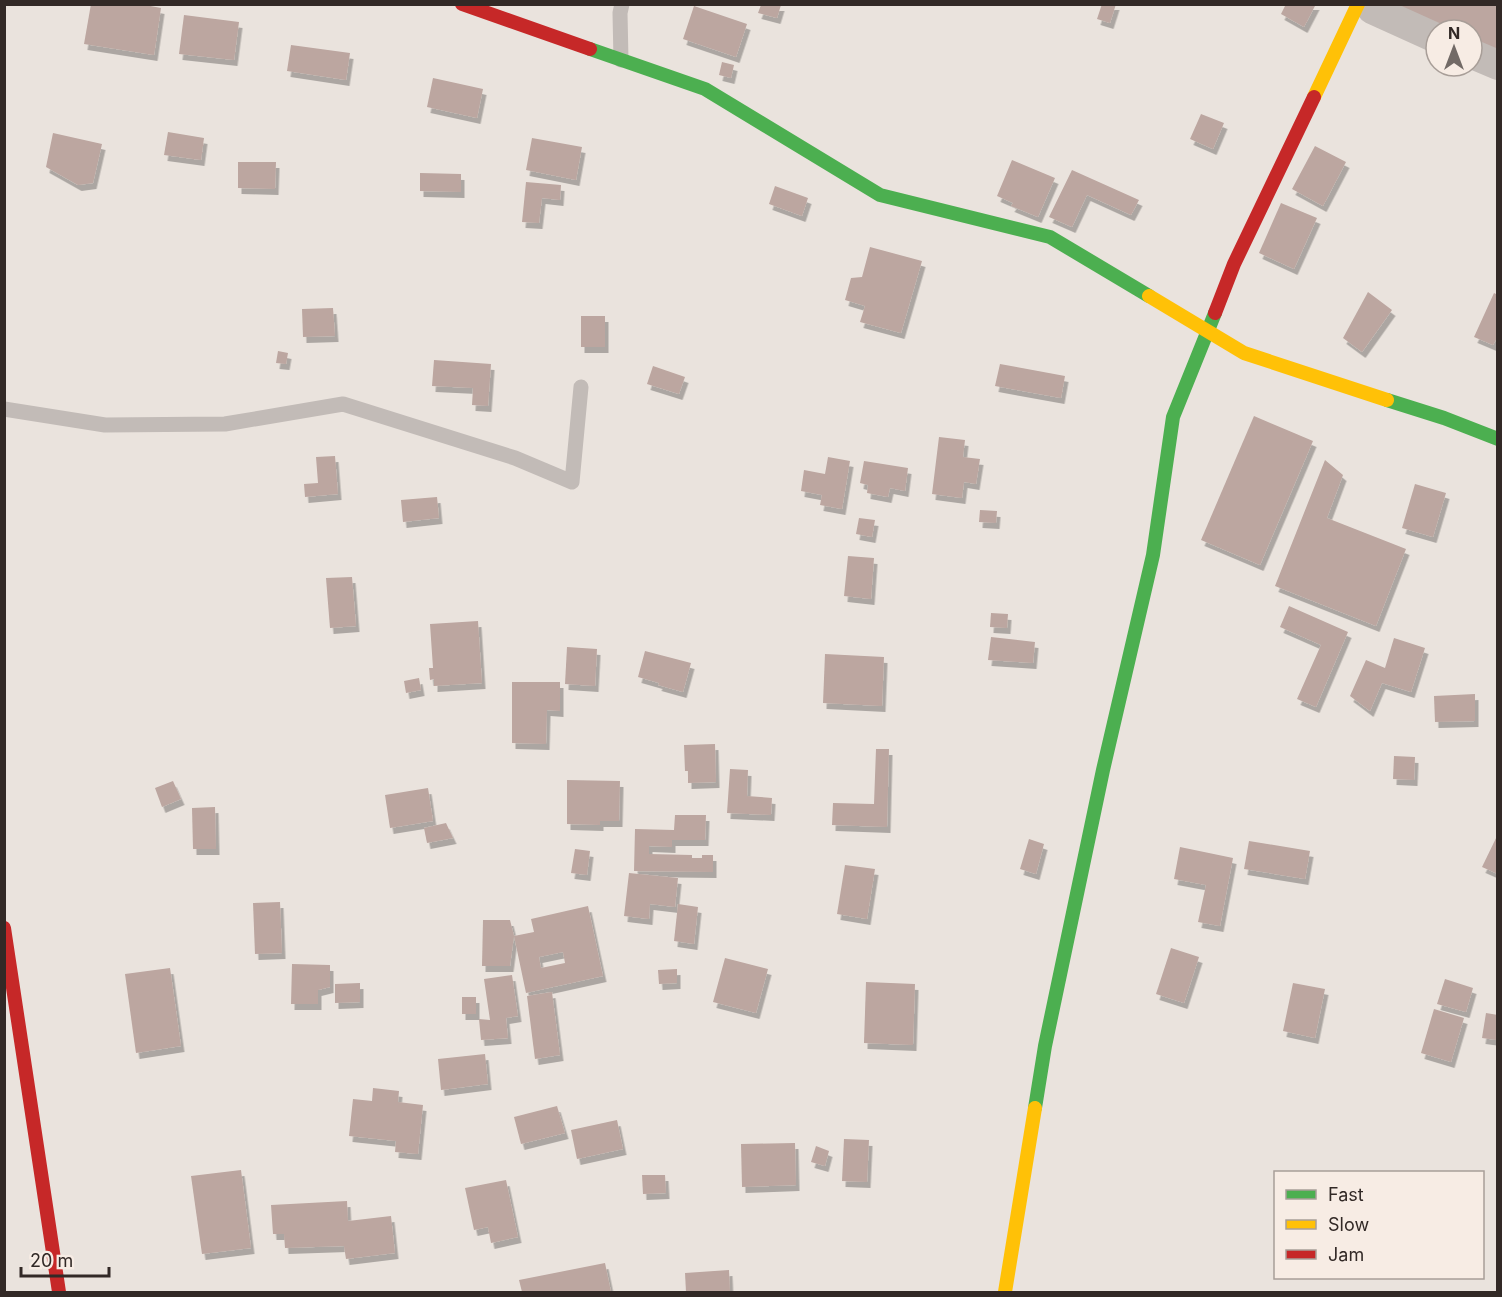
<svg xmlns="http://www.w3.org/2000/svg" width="1502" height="1297" viewBox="0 0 1502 1297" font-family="Inter,sans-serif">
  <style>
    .building { fill: #bca6a0; fill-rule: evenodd; filter: url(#shadow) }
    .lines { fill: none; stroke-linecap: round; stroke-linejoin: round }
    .lane { stroke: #c2bbb7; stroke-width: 15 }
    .street { stroke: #c2bbb7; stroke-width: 30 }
    .fast { stroke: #4caf50; stroke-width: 14 }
    .slow { stroke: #ffc107; stroke-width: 14 }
    .jam { stroke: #c62828; stroke-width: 14 }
  </style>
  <defs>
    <filter id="shadow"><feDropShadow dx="3.5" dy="6" stdDeviation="0" flood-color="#0004"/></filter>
  </defs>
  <rect width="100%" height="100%" fill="#eae3dd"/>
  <g class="building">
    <path d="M91,4H140L161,8L154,55L84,44Z"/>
    <path d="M1102,4H1116L1110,23L1097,19Z"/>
    <path d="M1286,4H1316L1304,27L1281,14Z"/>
    <path d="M1374,4H1498V65L1472,54V30H1436Z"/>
    <path d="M761,5H781L777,18L758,13Z"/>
    <path d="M694,6L747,24L736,57L683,39Z"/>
    <path d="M184,15L239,22L234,60L179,54Z"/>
    <path d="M291,45L350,53L346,80L287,71Z"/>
    <path d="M722,62L734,65L731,78L719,75Z"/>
    <path d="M433,78L483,89L477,118L427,107Z"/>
    <path d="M1201,114L1224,123L1213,149L1190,139Z"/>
    <path d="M168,132L204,138L201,160L164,155Z"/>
    <path d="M53,133L102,144L93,183L78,185L46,167Z"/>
    <path d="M532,138L582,147L576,180L526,170Z"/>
    <path d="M1315,146L1346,162L1323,206L1292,189Z"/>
    <path d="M1012,160L1055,178L1038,217L1011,206L1013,203L997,196Z"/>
    <path d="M238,162H276L275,189L238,188Z"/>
    <path d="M1072,170L1139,200L1131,215L1087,195L1072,227L1049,217Z"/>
    <path d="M420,173L461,174V192L420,191Z"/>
    <path d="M526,182L561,185L560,200L542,198L539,223L522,222Z"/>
    <path d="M775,186L808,198L802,216L769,204Z"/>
    <path d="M1281,203L1317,218L1294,269L1259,253Z"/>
    <path d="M870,247L922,261L901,333L860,322L865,306L845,300L851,278L862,277Z"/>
    <path d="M1368,292L1392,310L1362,352L1343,338Z"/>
    <path d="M1494,293L1498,295V336L1493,345L1474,337Z"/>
    <path d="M333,308L335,336L303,337L302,309Z"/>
    <rect x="581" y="316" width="24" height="31"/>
    <path d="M278,351L288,353L286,364L276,363Z"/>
    <path d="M434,360L491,364L488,406L472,405L473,388L432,386Z"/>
    <path d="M1000,364L1065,376L1061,398L995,386Z"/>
    <path d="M653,366L685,377L679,394L647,384Z"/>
    <path d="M1254,416L1313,441L1260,565L1201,540Z"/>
    <path d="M939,437L965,440L963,457L980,459L976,484L964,482L962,498L932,494Z"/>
    <path d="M335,456L338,494L305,497L304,484L318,483L316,457Z"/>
    <path d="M828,457L850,461L842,509L820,505L822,495L801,491L804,470L825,474Z"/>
    <path d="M1325,460L1343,475L1327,518L1406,549L1376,626L1275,586Z"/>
    <path d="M864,461L908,468L905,491L890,488L888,497L867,493L868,485L860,483Z"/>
    <path d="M1415,484L1446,493L1433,537L1402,528Z"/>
    <path d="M437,497L439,518L403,522L401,500Z"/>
    <path d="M980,510L997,511L996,523L979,522Z"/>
    <path d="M859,518L875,520L872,537L856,534Z"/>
    <path d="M848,556L874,558L871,599L844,596Z"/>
    <path d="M352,577L356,626L330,628L326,578Z"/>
    <path d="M1289,606L1348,632L1316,707L1297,699L1321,645L1280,627Z"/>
    <path d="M991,613L1008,614L1007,628L990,627Z"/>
    <path d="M478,621L482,683L434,686V679L430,680L429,668H433L430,624Z"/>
    <path d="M991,637L1035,642L1033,663L988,660Z"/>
    <path d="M1394,638L1425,648L1411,692L1382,683L1370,711L1350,696L1366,660L1385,668Z"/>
    <path d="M567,647L597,649L595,686L565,684Z"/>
    <path d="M645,651L691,663L683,692L658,685L659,683L638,677Z"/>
    <path d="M825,654L884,657L882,706L823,703Z"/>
    <path d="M419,678L421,690L406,693L404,681Z"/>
    <path d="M512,682H560V711L547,710L546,744L512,743Z"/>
    <path d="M1475,694V721L1435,722L1434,696Z"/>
    <path d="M715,744L716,782L688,783V771H685L684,745Z"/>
    <path d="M876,749H889L887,827L832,825L833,803L874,804Z"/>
    <path d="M1394,756L1415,757L1414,780L1393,779Z"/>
    <path d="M730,769L748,770L747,796L772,798L771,815L727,813Z"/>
    <path d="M567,780L620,781L619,821H600V825L567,824Z"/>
    <path d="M173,781L181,799L162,807L155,788Z"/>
    <path d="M428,788L433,821L390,828L385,795Z"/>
    <path d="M215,807L216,849H193L192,808Z"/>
    <path d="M675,815H706L705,840H672V847L649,846V854L692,855V858H702V855H713V872L634,871L635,829L674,830Z"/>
    <path d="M446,823L453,838L427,843L424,828Z"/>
    <path d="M1498,834V874L1482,867Z"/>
    <path d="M1029,839L1044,844L1036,874L1020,869Z"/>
    <path d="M1249,841L1310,851L1305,879L1244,869Z"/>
    <path d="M1180,847L1233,858L1220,926L1198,922L1206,885L1174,879Z"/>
    <path d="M575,849L590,851L587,875L571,873Z"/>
    <path d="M845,865L875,869L867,919L837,914Z"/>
    <path d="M629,873L678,878L675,907L650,904L649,919L624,916Z"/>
    <path d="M280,902L282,953L255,954L253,903Z"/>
    <path d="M678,904L698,907L694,944L674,941Z"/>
    <path d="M588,906L603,976L526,993L514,936L534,932L531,919ZM563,952L565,963L541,968L539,957Z"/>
    <path d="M483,920H510L514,936L510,966H482Z"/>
    <path d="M1171,948L1199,957L1184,1003L1156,994Z"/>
    <path d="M725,958L768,969L756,1013L713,1002Z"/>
    <path d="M292,964L330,965V987L318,990V1004H291Z"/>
    <path d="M170,968L181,1046L136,1053L125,974Z"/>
    <path d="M677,969V983L659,984L658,970Z"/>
    <path d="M512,975L518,1016L506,1018L508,1038L481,1040L479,1019L490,1020L484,979Z"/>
    <path d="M1445,979L1473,988L1466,1012L1437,1004Z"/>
    <path d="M866,982L915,984L913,1045L864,1043Z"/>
    <path d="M360,983V1002L335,1003V984Z"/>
    <path d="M1293,983L1325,989L1315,1038L1283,1031Z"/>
    <path d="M552,992L560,1055L535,1059L527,996Z"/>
    <rect x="462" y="997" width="14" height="17"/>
    <path d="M1434,1009L1464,1018L1451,1062L1421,1053Z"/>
    <path d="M1486,1013L1498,1015L1497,1040L1482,1038Z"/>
    <path d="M485,1054L488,1084L441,1090L438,1059Z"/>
    <path d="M373,1088L399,1091L398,1102L423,1105L418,1154L395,1152L396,1141L349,1136L353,1099L372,1101Z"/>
    <path d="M557,1106L565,1133L521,1144L514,1117Z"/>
    <path d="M617,1120L623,1149L577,1159L571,1130Z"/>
    <path d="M844,1139L869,1140L867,1182L842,1181Z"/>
    <path d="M795,1143L796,1185L742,1187L741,1144Z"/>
    <path d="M816,1146L829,1151L825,1166L811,1162Z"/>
    <path d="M241,1170L251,1248L202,1254L191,1176Z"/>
    <path d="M642,1175H665L666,1193L643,1194Z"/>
    <path d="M506,1180L518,1237L491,1243L488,1227L474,1230L465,1188Z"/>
    <path d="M347,1201L348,1221L391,1216L395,1253L346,1259L344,1246L285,1248L284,1234H273L271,1205Z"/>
    <path d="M605,1263L611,1292H522L519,1280Z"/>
    <path d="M729,1270L730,1292H686L685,1273Z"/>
  </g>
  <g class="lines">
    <g class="lane">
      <path d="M621,60L620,13L622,4"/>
      <path d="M4,409L105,425L225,424L343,404L515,458L572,482L581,387"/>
    </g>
    <g class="street">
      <path d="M1369,4L1372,9L1436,38"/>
      <path d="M1472,54L1498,65"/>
    </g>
    <g class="fast">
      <path d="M590,49L705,89L880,195L1050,237L1149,296"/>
      <path d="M1387,400L1444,418L1498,439"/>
      <path d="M1035,1108L1045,1046L1103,770L1153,555L1173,417L1215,313"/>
    </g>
    <g class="slow">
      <path d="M1314,97L1358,4"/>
      <path d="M1149,296L1244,353L1387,400"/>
      <path d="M1005,1292L1035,1108"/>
    </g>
    <g class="jam">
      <path d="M462,4L590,49"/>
      <path d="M1215,313L1234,264L1314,97"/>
      <path d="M4,928L59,1292"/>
    </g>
  </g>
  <rect width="1502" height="1297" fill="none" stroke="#322926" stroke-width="12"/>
  <rect x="1274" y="1171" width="210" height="108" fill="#f7ece4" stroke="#a89e98" stroke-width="1.5"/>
  <rect x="1286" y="1190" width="30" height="9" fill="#4caf50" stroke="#a89e98" stroke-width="1.5"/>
  <text x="1328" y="1201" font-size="18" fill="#322926">Fast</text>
  <rect x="1286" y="1220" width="30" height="9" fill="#ffc107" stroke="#a89e98" stroke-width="1.5"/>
  <text x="1328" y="1231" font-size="18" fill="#322926">Slow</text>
  <rect x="1286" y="1250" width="30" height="9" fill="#c62828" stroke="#a89e98" stroke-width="1.5"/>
  <text x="1328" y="1261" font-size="18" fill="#322926">Jam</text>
  <g transform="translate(1454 48)"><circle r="28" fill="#f7ece4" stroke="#a89e98" stroke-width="1.5"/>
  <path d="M0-4.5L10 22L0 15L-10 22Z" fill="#726a66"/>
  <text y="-9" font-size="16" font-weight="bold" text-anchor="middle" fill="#322926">N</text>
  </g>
  <path d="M21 1267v9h88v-9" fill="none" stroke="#322926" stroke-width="3"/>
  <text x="30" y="1267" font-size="18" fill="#322926" stroke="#f7ece4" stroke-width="4.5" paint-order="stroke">20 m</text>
</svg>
